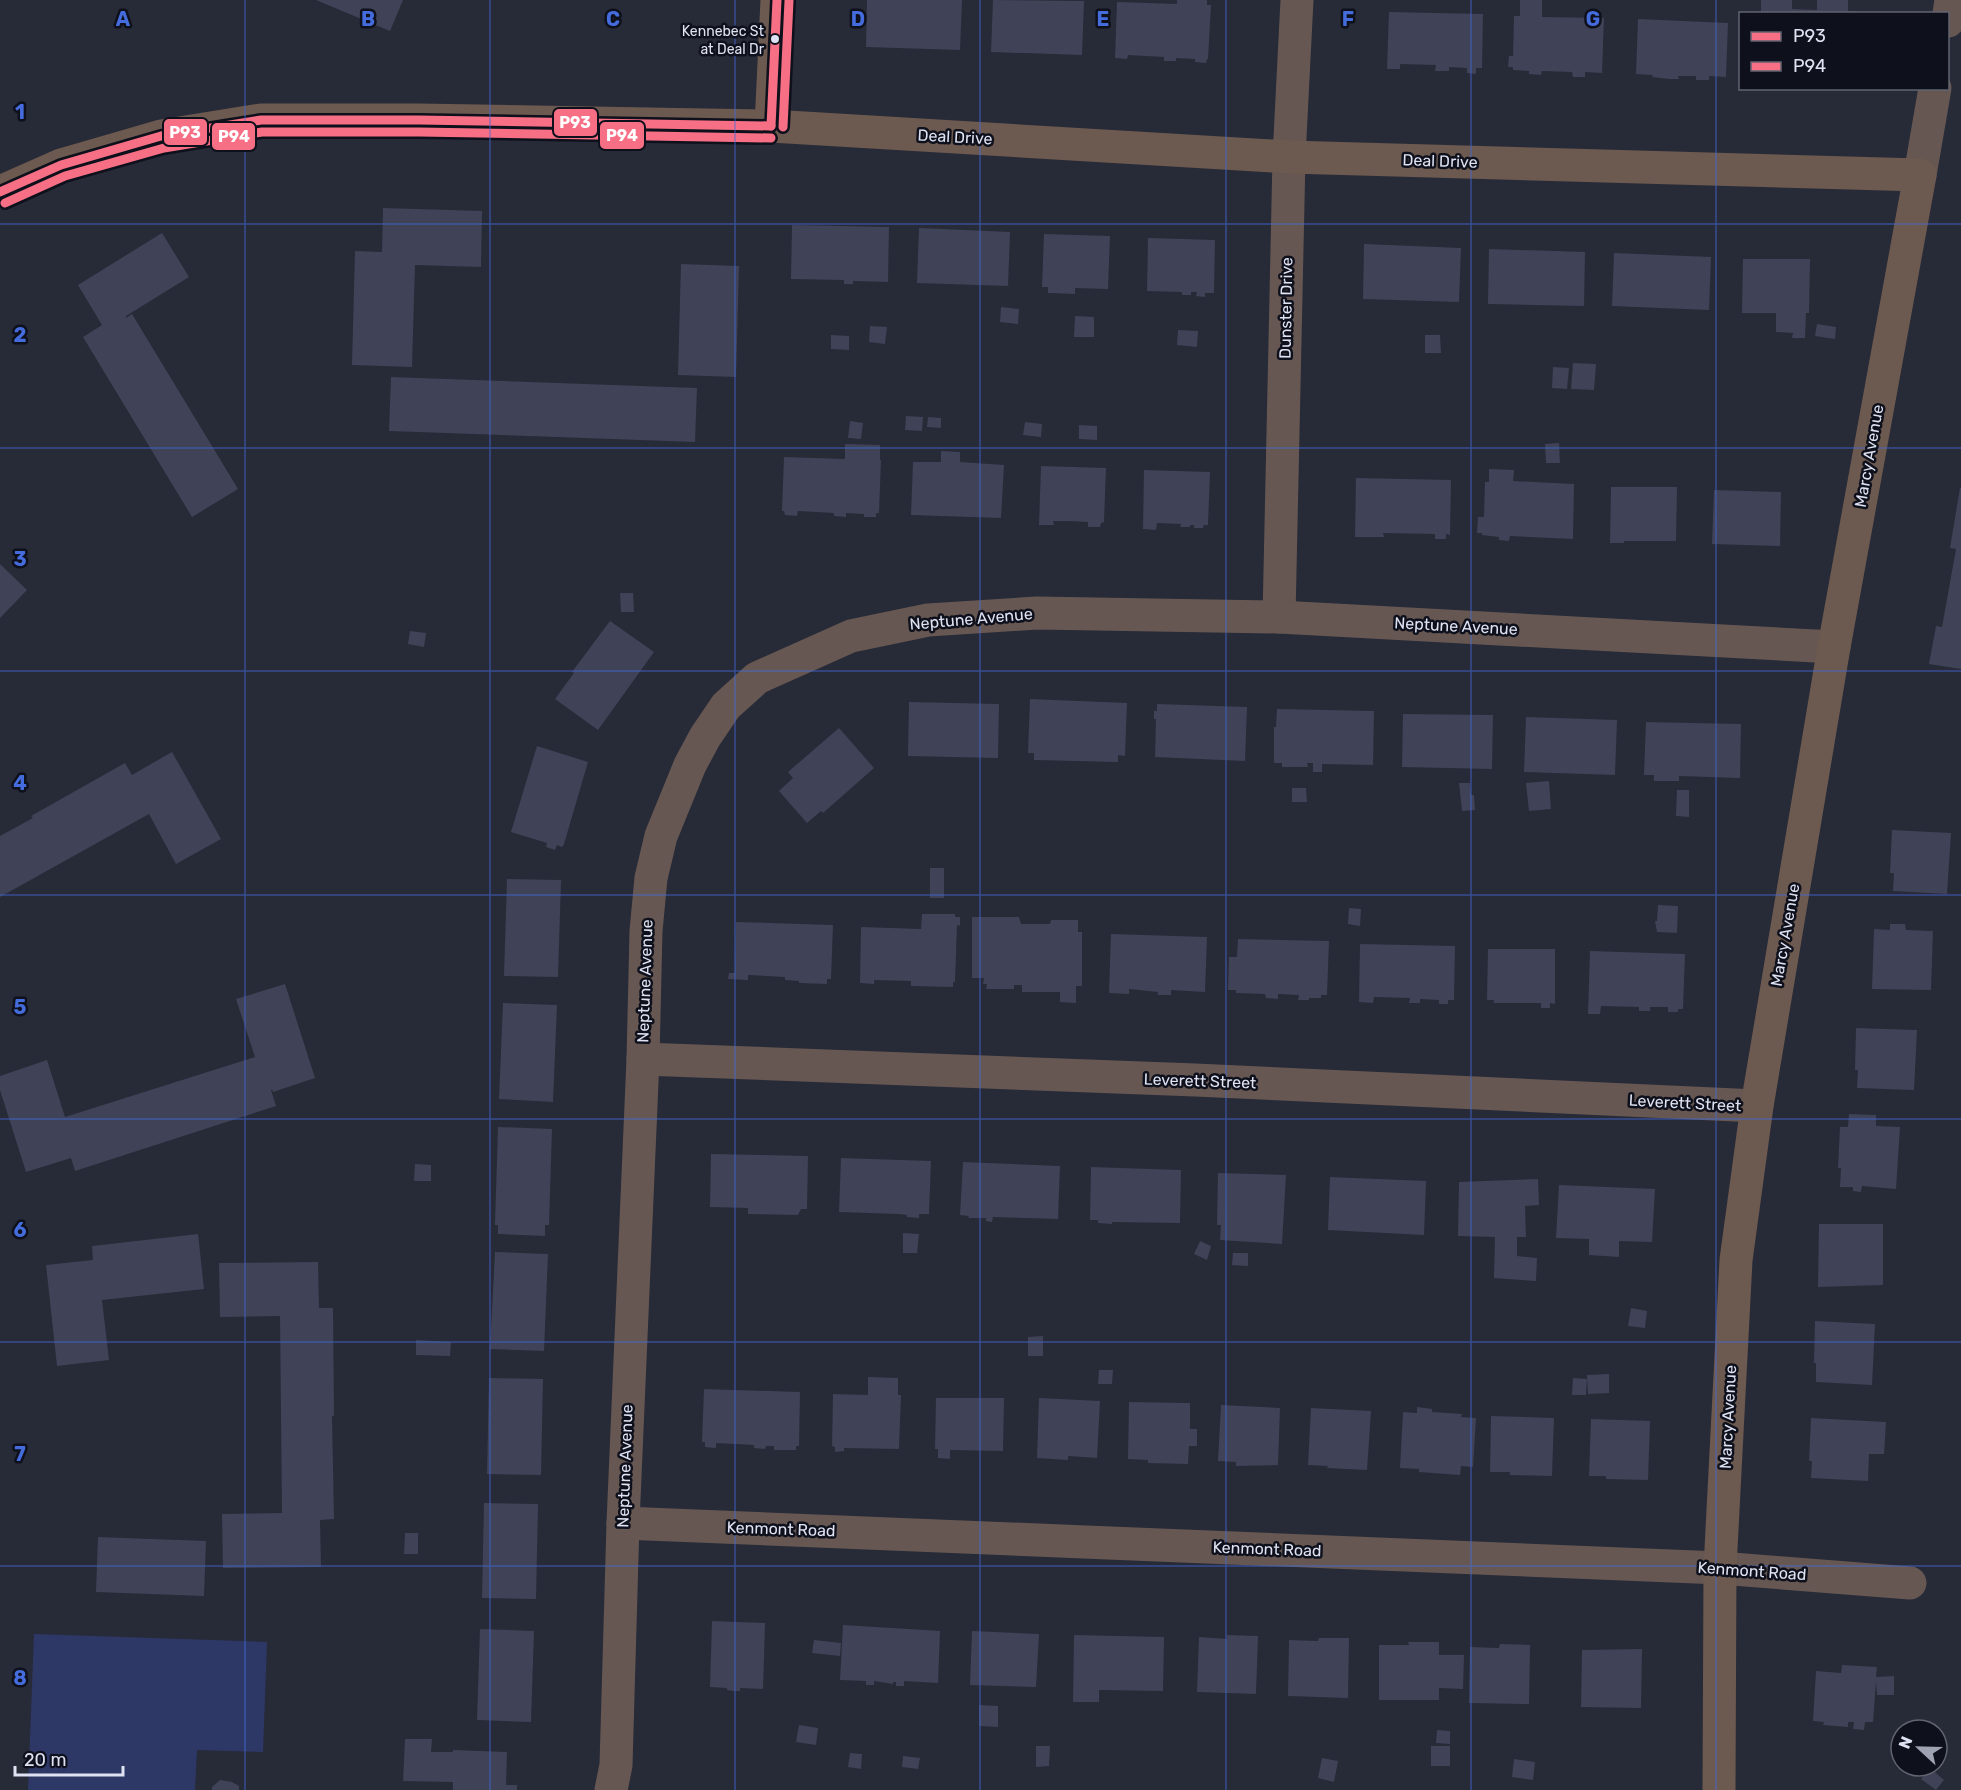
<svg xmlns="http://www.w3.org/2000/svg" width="1961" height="1790" viewBox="0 0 1961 1790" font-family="Rubik,sans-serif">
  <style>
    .green { fill: #2e3867 }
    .building { fill: #404257 }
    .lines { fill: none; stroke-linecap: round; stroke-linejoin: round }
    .street { stroke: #665752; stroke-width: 33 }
    .secondary { stroke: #6c594f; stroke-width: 33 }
    .bus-1-casing { stroke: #0e101b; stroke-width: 14 }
    .bus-2-casing { stroke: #0e101b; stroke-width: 14 }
    .bus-1 { stroke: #f76f85; stroke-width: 9 }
    .bus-2 { stroke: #f76f85; stroke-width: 9 }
    .grid { fill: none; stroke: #446cdd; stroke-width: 1.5; stroke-opacity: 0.55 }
    .bus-dot { fill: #dee2f2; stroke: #0e101b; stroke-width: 2 }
    .labels { text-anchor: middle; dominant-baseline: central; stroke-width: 5; stroke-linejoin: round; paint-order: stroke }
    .bus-label { font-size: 14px; fill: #dee2f2; stroke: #0e101b; text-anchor: end }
    .street-label { font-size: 16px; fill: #dee2f2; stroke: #0e101b }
    .grid-label { font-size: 20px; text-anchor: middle; font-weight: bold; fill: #446cdd; stroke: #0e101b; stroke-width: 5; stroke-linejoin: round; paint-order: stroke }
    .line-badge { stroke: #0e101b; stroke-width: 2 }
    .badge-label { font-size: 16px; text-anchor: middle; font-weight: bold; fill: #fff }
  </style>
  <rect width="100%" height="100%" fill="#272a37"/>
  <path class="green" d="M34,1634L267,1642L263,1752L197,1750L195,1790H28Z"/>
  <g class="building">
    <path d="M316,0H403L390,31Z"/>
    <path d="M867,0H962L960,50L866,47Z"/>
    <path d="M993,0L1084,1L1082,55L991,52Z"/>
    <path d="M1177,0H1207V5H1211L1208,59H1207L1206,63L1195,62V59L1176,58V61H1164V57L1128,55L1127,59L1115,58L1117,2L1177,4Z"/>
    <path d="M1520,0H1542V17L1604,18L1602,73L1585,72V77H1573L1572,72L1542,71L1541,75L1529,74V71L1513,70V67H1508L1509,56H1513L1514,16H1520Z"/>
    <path d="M1761,0H1792V9L1817,10V0H1848V11H1855V14H1761Z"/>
    <path d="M1389,12L1483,14L1482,68H1476V74L1467,73V68L1449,67V71H1435L1436,65L1400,64V69H1387Z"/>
    <path d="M1638,19L1728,23L1726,77L1709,76V80H1696V76H1678L1679,79H1669L1652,77L1653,75L1636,74Z"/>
    <path d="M383,208L482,211L481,267L415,265L412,367L352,365L355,251L382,252Z"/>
    <path d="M792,225L889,227L888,282L853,281V284H844V280L791,279Z"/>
    <path d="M919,228L1010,232L1008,286L917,283Z"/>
    <path d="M162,233L189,277L126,316V318L132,314L238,489L192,517L83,337L102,325L78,285Z"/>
    <path d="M1044,234L1110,236L1108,289L1075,288V294L1048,293V287H1042Z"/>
    <path d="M1148,238L1215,240L1214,293H1205V297L1196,296L1197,292H1191V295H1182V292L1147,291Z"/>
    <path d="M1364,244L1461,248L1459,302L1363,299Z"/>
    <path d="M1489,249L1585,252L1584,306L1488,304Z"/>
    <path d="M1614,253L1711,257L1709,310L1612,306Z"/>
    <path d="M1743,259H1810L1809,313H1806L1805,338H1792L1793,333L1776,332V313H1742Z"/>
    <path d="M681,264L739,266L736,377L678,375Z"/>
    <path d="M1001,307L1019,309L1018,324L1000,322Z"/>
    <path d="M1075,316L1094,317V337H1074Z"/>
    <path d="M1817,324L1836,327L1835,339L1815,336Z"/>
    <path d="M870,326L887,327L885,344L869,342Z"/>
    <path d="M1178,330L1198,331L1197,347L1177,345Z"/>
    <path d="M831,335L849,336V350L831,349Z"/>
    <path d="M1425,335H1440L1441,353H1425Z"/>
    <path d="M1573,363L1596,364L1594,390L1571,389Z"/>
    <path d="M1553,367L1569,368L1567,389L1552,388Z"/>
    <path d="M391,377L697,388L695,442L389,431Z"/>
    <path d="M906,416L923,417L922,431L905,430Z"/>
    <path d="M928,417L941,418V428L927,427Z"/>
    <path d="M850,421L863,423L861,439L848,438Z"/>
    <path d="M1025,422L1042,424L1041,437L1023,435Z"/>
    <path d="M1079,425L1097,426V440L1079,439Z"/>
    <path d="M1559,443L1560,463H1546L1545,444Z"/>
    <path d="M845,444L880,445V460H881L879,513H876V517H864V514L846,513V517L834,516V513L798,511L797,516L785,515L784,511H782L784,457L845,459Z"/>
    <path d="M941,451L960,452V462L1004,465L1001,518L911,515L913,462H941Z"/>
    <path d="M1041,466L1106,468L1104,522L1101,523L1100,527H1088V522L1070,521H1053L1054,525H1039Z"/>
    <path d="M1489,469L1514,470L1513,481L1574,484L1573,539L1510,536L1509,541L1499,540V537L1482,535V533H1477L1478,517H1484L1485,482H1489Z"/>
    <path d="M1144,470L1210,472L1208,525H1204L1203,528H1194V525H1190V527H1180L1181,524L1157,523L1156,530L1143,529Z"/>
    <path d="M1356,478L1451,480L1450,535L1446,534V539H1435V534L1383,533L1384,537H1355Z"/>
    <path d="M1611,487H1677L1676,541H1624V543H1610Z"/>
    <path d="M1960,488H1961V669L1929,664L1936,626L1942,627L1956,549L1950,548Z"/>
    <path d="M1714,490L1781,492L1780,546L1712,544Z"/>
    <path d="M0,564L27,590L0,618Z"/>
    <path d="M620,593H633L634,612H621Z"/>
    <path d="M610,621L654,652L598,730L555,699L574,673L572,672Z"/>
    <path d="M410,631L426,633L424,647L408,644Z"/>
    <path d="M1030,699L1127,703L1125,756L1118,755V762L1034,760V753H1028Z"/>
    <path d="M909,702L999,704L998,758L908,756Z"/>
    <path d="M1157,704L1247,707L1245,761L1155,757L1156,719H1154V711H1157Z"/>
    <path d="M1277,709L1374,711L1373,765L1322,764V772H1313V763H1307L1308,767H1282V763H1274V727H1276Z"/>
    <path d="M1403,714L1493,715L1492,769L1402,767Z"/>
    <path d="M1526,717L1617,720L1615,775L1524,772Z"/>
    <path d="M1646,722L1741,724L1740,778L1679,776V781H1654V775H1644Z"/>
    <path d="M839,728L874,768L823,813L821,811L807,823L779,791L793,778L788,772Z"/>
    <path d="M537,746L588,762L564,844L562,847L557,845L555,850L546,847L547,843L511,832Z"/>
    <path d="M172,752L221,839L176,864L149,814L0,897V836L33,818L31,816L125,763L132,775Z"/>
    <path d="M1549,781L1551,809L1529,811L1526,783Z"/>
    <path d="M1459,783H1470L1471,795H1474L1475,810L1462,811Z"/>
    <path d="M1292,788H1306L1307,802H1292Z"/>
    <path d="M1677,790H1689V817L1676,816Z"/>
    <path d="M1892,830L1951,833L1947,894L1893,891L1894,873H1890Z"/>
    <rect x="930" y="868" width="14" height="30"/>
    <path d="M507,879L561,880L558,977L504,976Z"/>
    <path d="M1658,905L1678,906L1677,933L1657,932L1655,921H1657Z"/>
    <path d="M1349,908L1361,909L1360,926L1348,924Z"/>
    <path d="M922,914H955V917H960V926L957,925L955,982H953V987L911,986V981L874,980V984L860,983L861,927L921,929Z"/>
    <path d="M972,917H1019L1021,924H1050L1051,920H1078V932H1082V986H1076V1003L1060,1002V992H1022V985H1014V989H986L987,984H983L984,978H972Z"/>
    <path d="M736,922L833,925L831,979H827V984L799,983V981L785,980V977L748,975V980L728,979L729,973H735Z"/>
    <path d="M1890,924H1905L1906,930L1933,931L1931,990L1872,989L1874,929L1890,930Z"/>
    <path d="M1111,934L1207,937L1205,992L1171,990V995H1158V992L1129,989V994L1109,993Z"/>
    <path d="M1238,939L1329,941L1327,995H1321V998H1309V1000H1298L1299,995L1278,994V999L1266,998L1265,994L1236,993V990H1228L1229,957H1237Z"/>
    <path d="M1360,944L1455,946L1454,1000H1448V1004H1439V1000L1420,999V1003H1409L1410,998L1374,997L1373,1003L1359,1002Z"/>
    <path d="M1488,949H1555V1004L1550,1003V1008H1541V1003H1494V1000H1487Z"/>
    <path d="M1590,951L1685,954L1683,1009H1678V1012H1668V1007H1650V1011H1639V1007L1601,1006L1600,1014H1588Z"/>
    <path d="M285,984L315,1078L273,1092L272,1089L271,1090L276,1106L75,1171L71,1158L26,1172L0,1090V1076L47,1060L65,1117L255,1057L236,999Z"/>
    <path d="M503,1003L557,1005L553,1102L499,1099Z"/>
    <path d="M1856,1028L1917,1030L1914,1090L1857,1088L1858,1070H1855Z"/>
    <path d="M1849,1114L1876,1115V1126L1900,1127L1896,1189L1862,1186L1861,1192L1853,1191V1187H1840L1841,1168H1838L1840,1127H1848Z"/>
    <path d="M498,1127L552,1129L549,1225H545V1236L498,1234V1225H495Z"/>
    <path d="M711,1154L808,1156L807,1209H801L798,1215L748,1214V1208L710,1207Z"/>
    <path d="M841,1158L931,1161L929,1214H919V1218L907,1217V1215L899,1214L839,1212Z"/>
    <path d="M963,1162L1060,1166L1058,1219L993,1217L992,1222L986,1221V1218H968L969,1216L960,1215Z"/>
    <path d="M415,1164L431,1165V1181H414Z"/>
    <path d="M1091,1167L1181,1170L1180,1223L1112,1222V1224L1098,1223V1220H1090Z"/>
    <path d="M1218,1173L1286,1175L1282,1244L1220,1240L1221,1225H1217Z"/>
    <path d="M1330,1177L1426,1181L1424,1235L1328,1230Z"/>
    <path d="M1538,1179L1539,1205L1525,1206L1526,1237H1517V1256L1537,1258L1536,1281L1494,1278L1495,1237L1458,1236L1459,1182Z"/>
    <path d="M1559,1185L1655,1189L1652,1242L1619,1241V1257L1589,1255V1239L1556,1238Z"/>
    <path d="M1819,1224H1883V1285L1818,1287Z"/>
    <path d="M903,1233L919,1234L917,1253H903Z"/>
    <path d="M198,1234L204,1289L102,1300L109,1360L57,1366L46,1265L93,1260L92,1246Z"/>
    <path d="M1200,1241L1211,1246L1207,1260L1194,1254Z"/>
    <path d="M495,1252L548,1254L544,1351L490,1349Z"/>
    <path d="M1233,1253H1248V1266L1232,1265Z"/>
    <path d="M318,1262L319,1308H333L334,1416H332L334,1519L320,1520L321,1567L223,1568L222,1514L282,1513L280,1316L220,1317L219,1263Z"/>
    <path d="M1631,1308L1647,1311L1645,1328L1628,1326Z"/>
    <path d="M1815,1321L1875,1324L1872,1385L1816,1382V1363H1814Z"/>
    <path d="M1043,1336V1356H1028V1337Z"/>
    <path d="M416,1340L451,1342L450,1356L416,1355Z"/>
    <path d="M1099,1370H1113L1112,1384H1098Z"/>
    <path d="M1609,1374V1393L1588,1394L1587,1375Z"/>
    <path d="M868,1377L898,1378V1395H901L899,1449L844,1448V1451L835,1452V1447L832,1446L833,1394L868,1395Z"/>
    <path d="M489,1378L543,1379L541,1475L487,1474Z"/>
    <path d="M1573,1378L1587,1379L1586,1395H1572Z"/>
    <path d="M704,1389L800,1392L799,1446H796V1450H774V1446H766L765,1449L754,1448V1445L716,1443V1448L705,1447V1442H702Z"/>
    <path d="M936,1398H1004L1003,1451L950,1450V1459L938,1458V1449H935Z"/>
    <path d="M1039,1398L1100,1401L1097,1458L1068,1456V1460L1037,1458Z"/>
    <path d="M1129,1402L1190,1403V1429H1197V1446H1189L1188,1464L1148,1463V1460L1128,1459Z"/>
    <path d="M1221,1405L1280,1408L1278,1465L1236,1466V1462L1218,1461Z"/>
    <path d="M1417,1407L1432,1409V1412L1462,1414L1461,1417L1476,1418L1473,1467L1461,1466L1460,1475L1419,1472V1469L1400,1468L1403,1412L1417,1413Z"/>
    <path d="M1311,1408L1371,1411L1367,1470L1327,1468L1328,1466L1308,1465Z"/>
    <path d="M1491,1416L1554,1418L1552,1476L1510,1475V1472H1490Z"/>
    <path d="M1811,1418L1886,1422L1884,1454H1869L1868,1481L1811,1478L1812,1461H1809Z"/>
    <path d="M1591,1419L1650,1421L1648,1480L1606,1479V1476H1589Z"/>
    <path d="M484,1503L538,1504L536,1599L482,1598Z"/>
    <path d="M405,1533H418V1554H404Z"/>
    <path d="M98,1537L206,1541L204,1596L96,1592Z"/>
    <path d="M712,1621L765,1623L763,1689L740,1688V1691H733L727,1690V1688L710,1687Z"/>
    <path d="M843,1625L940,1631L938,1683L904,1681V1686H896V1682H893V1684L874,1681V1685H866V1681L840,1680Z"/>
    <path d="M480,1629L534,1631L531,1722L477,1720Z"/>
    <path d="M972,1631L1039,1634L1036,1687L970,1685Z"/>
    <path d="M1074,1635L1164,1637L1163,1691L1099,1690V1702H1073Z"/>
    <path d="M1227,1635L1258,1636L1256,1694L1197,1692L1199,1637L1227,1639Z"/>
    <path d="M1319,1638H1349L1348,1698L1288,1696L1289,1640L1318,1641Z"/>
    <path d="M814,1640L841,1643L840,1656L812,1653Z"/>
    <path d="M1408,1642H1439V1655H1464L1463,1689L1439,1688V1700H1379V1645H1409Z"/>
    <path d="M1500,1644L1530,1645L1529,1704L1469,1703L1470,1647L1499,1648Z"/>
    <path d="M1642,1649L1641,1708L1581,1707L1582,1650Z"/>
    <path d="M1842,1665L1877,1667L1876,1677L1894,1676V1695H1877L1876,1681L1873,1722H1865L1864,1730L1853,1729L1854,1722H1848V1727L1823,1725L1824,1722L1813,1721L1816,1671L1841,1673Z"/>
    <path d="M979,1705L998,1706V1727L979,1726Z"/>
    <path d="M799,1725L818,1728L816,1745L796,1742Z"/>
    <path d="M1437,1730L1450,1731V1744L1436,1743Z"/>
    <path d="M405,1739H432L431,1752H453V1750L507,1752L506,1785H517V1790H453V1782L403,1781Z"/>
    <path d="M1036,1746H1050L1049,1766L1036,1767Z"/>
    <rect x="1431" y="1746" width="19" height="20"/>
    <path d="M850,1753L862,1754L861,1769L848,1767Z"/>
    <path d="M903,1756L920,1758L918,1769L902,1767Z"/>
    <path d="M1322,1758L1338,1761L1334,1782L1318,1778Z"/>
    <path d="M1514,1759L1535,1762L1533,1780L1512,1777Z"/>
    <path d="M1930,1768L1944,1780L1936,1790L1921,1779Z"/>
    <path d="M220,1780L232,1782L239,1786V1790H212V1787Z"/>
  </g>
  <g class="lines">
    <g class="street">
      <path d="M1948,21L1951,0"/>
      <path d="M1920,175L1935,88"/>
      <path d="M1279,617L1289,157L1297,0"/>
      <path d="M643,1059L1195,1080L1757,1106"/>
      <path d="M623,1523L1720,1568L1910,1583"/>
      <path d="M611,1790L616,1765L623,1523L643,1059L646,931L651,878L661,836L690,765L705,737L726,706L757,678L851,636L928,620L1037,613L1279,617L1834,647"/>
    </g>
    <g class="secondary">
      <path d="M771,126L777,0"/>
      <path d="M0,192L61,165L161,136L261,120H419L771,126L1289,157L1920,175L1834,647L1757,1106L1736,1260L1720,1568L1719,1790"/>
    </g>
    <defs>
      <g id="bus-1">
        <path d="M771,126L777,0"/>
        <path d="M0,192L61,165L161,136L261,120H419L771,126"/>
      </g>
      <g id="bus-2">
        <path d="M783,127L789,1"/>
        <path d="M5,203L65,176L164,148L262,132H419L771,138"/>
      </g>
    </defs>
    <use href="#bus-1" class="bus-1-casing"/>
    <use href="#bus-2" class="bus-2-casing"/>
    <use href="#bus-1" class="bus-1"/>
    <use href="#bus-2" class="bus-2"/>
  </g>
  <path class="grid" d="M245,0V1790M490,0V1790M735,0V1790M980,0V1790M1226,0V1790M1471,0V1790M1716,0V1790M0,224H1961M0,448H1961M0,671H1961M0,895H1961M0,1119H1961M0,1342H1961M0,1566H1961"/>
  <circle class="bus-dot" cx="775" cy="39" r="5"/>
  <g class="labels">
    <g class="bus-label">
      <text x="764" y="31">Kennebec St<tspan x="764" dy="18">at Deal Dr</tspan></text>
    </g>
    <g class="street-label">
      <text transform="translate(955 137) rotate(3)">Deal Drive</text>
      <text transform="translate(1440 161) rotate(2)">Deal Drive</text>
      <text transform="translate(1286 308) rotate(-89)">Dunster Drive</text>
      <text transform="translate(1869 456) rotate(-80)">Marcy Avenue</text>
      <text transform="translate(971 619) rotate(-5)">Neptune Avenue</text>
      <text transform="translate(1456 626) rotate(3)">Neptune Avenue</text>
      <text transform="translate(1785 935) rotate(-80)">Marcy Avenue</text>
      <text transform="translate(645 981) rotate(-88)">Neptune Avenue</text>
      <text transform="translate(1200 1081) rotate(2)">Leverett Street</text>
      <text transform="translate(1685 1103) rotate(3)">Leverett Street</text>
      <text transform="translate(1728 1417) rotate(-87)">Marcy Avenue</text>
      <text transform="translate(625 1466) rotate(-88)">Neptune Avenue</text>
      <text transform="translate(781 1529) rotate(2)">Kenmont Road</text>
      <text transform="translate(1267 1549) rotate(2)">Kenmont Road</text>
      <text transform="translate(1752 1571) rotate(4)">Kenmont Road</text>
    </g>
  </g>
  <g class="grid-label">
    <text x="123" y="26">A</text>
    <text x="368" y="26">B</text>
    <text x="613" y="26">C</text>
    <text x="858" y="26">D</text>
    <text x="1103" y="26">E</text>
    <text x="1348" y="26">F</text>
    <text x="1593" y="26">G</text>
    <text x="20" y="119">1</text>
    <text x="20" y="342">2</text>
    <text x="20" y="566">3</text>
    <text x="20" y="790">4</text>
    <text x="20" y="1014">5</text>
    <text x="20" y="1237">6</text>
    <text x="20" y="1461">7</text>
    <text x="20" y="1685">8</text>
  </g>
  <g class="line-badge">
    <rect x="553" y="108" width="45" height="29" rx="6" fill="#f76f85"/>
    <rect x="163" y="118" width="45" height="28" rx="6" fill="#f76f85"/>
    <rect x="599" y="121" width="46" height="29" rx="6" fill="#f76f85"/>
    <rect x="211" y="122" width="45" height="29" rx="6" fill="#f76f85"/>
  </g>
  <g class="badge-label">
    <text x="575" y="128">P93</text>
    <text x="185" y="138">P93</text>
    <text x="622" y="141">P94</text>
    <text x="234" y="142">P94</text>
  </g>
  <rect x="1739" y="12" width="210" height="78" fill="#0e101b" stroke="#616471" stroke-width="1.5"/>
  <rect x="1751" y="32" width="30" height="9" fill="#f76f85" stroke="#616471" stroke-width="1.5"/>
  <text x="1793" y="42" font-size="18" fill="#dee2f2">P93</text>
  <rect x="1751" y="62" width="30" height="9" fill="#f76f85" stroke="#616471" stroke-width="1.5"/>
  <text x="1793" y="72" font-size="18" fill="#dee2f2">P94</text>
  <g transform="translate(1919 1748) rotate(292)"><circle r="28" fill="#0e101b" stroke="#616471" stroke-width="1.5"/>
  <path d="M0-4.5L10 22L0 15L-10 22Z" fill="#9ea2b1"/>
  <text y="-9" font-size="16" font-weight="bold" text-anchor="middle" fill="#dee2f2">N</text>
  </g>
  <path d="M15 1766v9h108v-9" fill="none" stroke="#dee2f2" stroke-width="3"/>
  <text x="24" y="1766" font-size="18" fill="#dee2f2" stroke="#0e101b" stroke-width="4.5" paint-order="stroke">20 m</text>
</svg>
